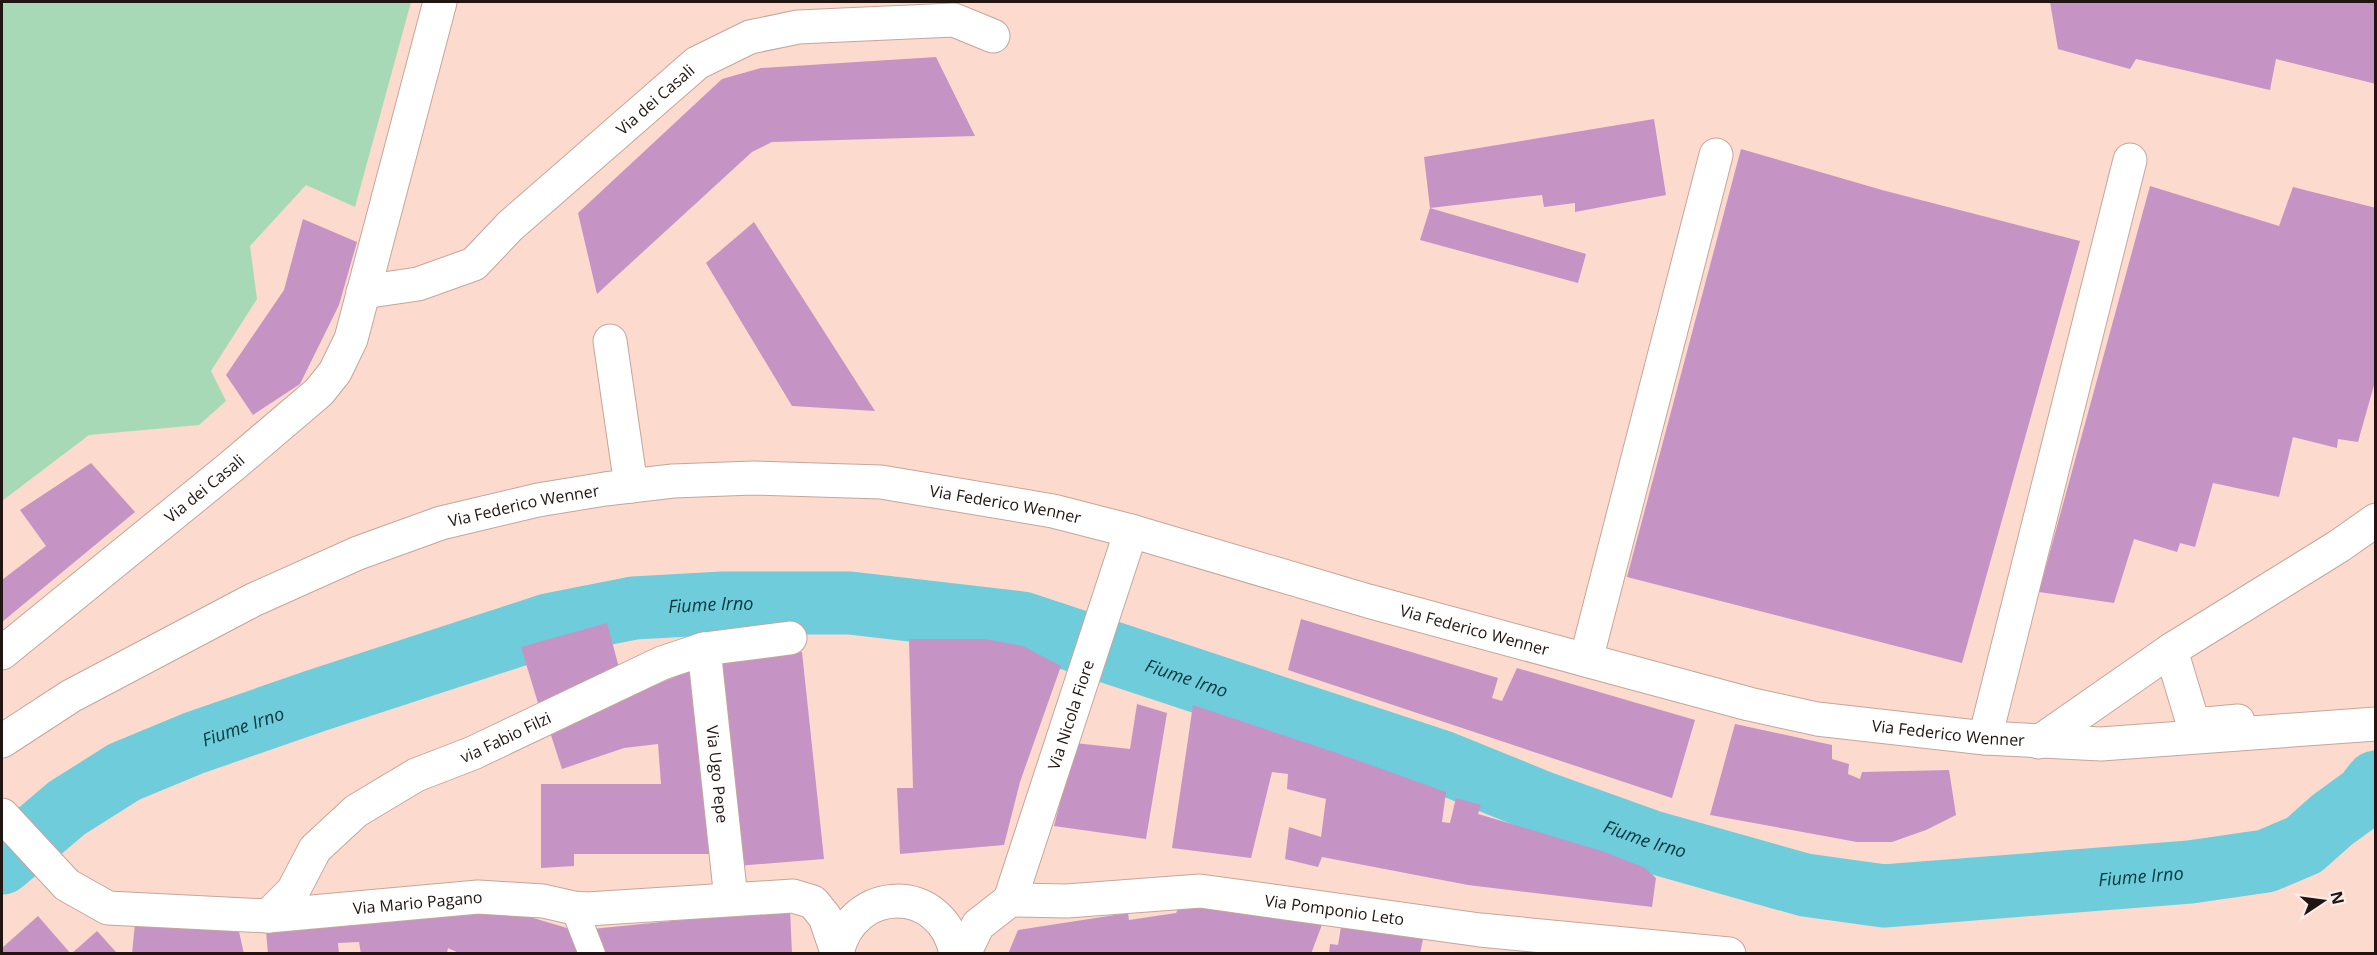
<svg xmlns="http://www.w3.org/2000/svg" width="2377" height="955" viewBox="0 0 2377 955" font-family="'Open Sans',sans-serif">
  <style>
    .green { fill: #a7d9b7 }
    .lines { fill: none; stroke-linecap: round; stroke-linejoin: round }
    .river { stroke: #6eccdb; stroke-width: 63 }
    .building { fill: #c693c5 }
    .pedestrian-casing { stroke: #c6a59a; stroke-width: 28 }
    .minor-casing { stroke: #c6a59a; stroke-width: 35 }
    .tertiary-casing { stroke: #c6a59a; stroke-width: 35 }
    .secondary-casing { stroke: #c6a59a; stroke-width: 35 }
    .pedestrian { stroke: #fff; stroke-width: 26 }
    .minor { stroke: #fff; stroke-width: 33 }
    .tertiary { stroke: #fff; stroke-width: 33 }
    .secondary { stroke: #fff; stroke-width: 33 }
    .labels { text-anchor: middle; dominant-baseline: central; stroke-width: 4.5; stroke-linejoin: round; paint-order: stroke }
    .street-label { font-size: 16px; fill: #211511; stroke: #fbede7 }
    .water-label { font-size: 18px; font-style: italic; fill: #05343b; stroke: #fbede7 }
  </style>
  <rect width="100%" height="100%" fill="#fddace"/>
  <path class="green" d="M2,2H411L355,207L306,185L250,246L257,299L211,371L226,401L199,425L89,435L2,501Z"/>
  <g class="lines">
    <path class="river" id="s1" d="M2,863L67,808L124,772L194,743L318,700L548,625L634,608L723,603H850L1022,623L1442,762L1543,803L1649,841L1805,885L1884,896L2190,872L2266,861L2304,845L2332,820L2365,796L2376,782"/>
  </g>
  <g class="building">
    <path d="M2050,2H2376V84L2276,59L2270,90L2136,59L2130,69L2058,49Z"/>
    <path d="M936,57L975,136L772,142L752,152L597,294L578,213L722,79L761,68Z"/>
    <path d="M1654,119L1666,195L1575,212V203L1544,207L1542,195L1430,208L1424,157Z"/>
    <path d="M1741,149L1882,190L2080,241L1962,663L1627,577Z"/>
    <path d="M2150,186L2279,226L2293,187L2376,208V378L2358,442L2338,439L2337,448L2293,437L2279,497L2213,483L2195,547L2180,543L2177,552L2134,539L2114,603L2039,592Z"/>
    <path d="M1430,208L1586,254L1578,283L1420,240Z"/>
    <path d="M303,219L357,242L339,305L300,384L253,415L226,375L284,290Z"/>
    <path d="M754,222L875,411L792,406L706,263Z"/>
    <path d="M91,463L135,512L2,622V580L46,546L20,510Z"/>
    <path d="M1301,619L1498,678L1492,698L1502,701L1517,668L1695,720L1672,798L1288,670Z"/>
    <path d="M607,623L621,675L538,703L521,647Z"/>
    <path d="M909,639H985L1023,646L1061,666L1020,782L1004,845L900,854L897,788H913Z"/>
    <path d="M802,652L824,859L736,866L722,660Z"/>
    <path d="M701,666L720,854H574V866L541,868V784H661L658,744L624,748L562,769L549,729Z"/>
    <path d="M1137,704L1167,713L1146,839L1054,826L1075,743L1130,749Z"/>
    <path d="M1193,705L1340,754L1446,792L1442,822L1450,823L1456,798L1481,805L1478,814L1605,852L1645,868L1656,878L1652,907L1468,885L1322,857L1318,867L1285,859L1289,827L1321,837L1326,799L1287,789L1288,774L1272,772L1251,858L1172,848Z"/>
    <path d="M1735,724L1832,745V759L1849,764L1848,774L1860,779L1862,772L1949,770L1956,815L1926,830L1892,842H1857L1710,815Z"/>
    <path d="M1180,905L1323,922L1311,954H1008L1018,930L1128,913L1129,920L1176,913Z"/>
    <path d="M500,908L577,931L584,954H461L448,948L447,953L441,954H361L359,942L338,943L339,954H268L266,931Z"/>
    <path d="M790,909L792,954H600L592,929Z"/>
    <path d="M38,916L71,954H2V948Z"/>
    <path d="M1342,921L1423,939L1420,954H1329L1330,944L1338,945Z"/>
    <path d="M135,923L238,927L244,954H132Z"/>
    <path d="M97,931L116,952L115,954H71Z"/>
  </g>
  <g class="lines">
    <defs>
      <path id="pedestrian" d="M574,908L592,954"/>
      <g id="minor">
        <path id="s2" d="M363,292L418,284L474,264L510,226L697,63L750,37L798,27L954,20L993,36"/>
        <path d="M610,341L631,486"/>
        <path id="s3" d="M704,649L731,899"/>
        <path d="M2171,650L2192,720L2206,724L2238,721"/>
        <path d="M1586,660L1716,155"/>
        <path d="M1985,738L2130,160"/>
        <path d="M2039,742L2171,650L2339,546L2376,520"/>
        <path id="s4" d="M1010,900L1131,531"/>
        <path id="s5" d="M268,916L293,891L315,849L356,811L416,775L473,753L662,663L704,649L790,638"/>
      </g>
      <g id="tertiary">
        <path id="s6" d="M2,653L232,466L319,392L335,372L351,339L440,2"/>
      </g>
      <g id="secondary">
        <path id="s7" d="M2,741L71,696L253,600L358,553L441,523L538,500L605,489L673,481L753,478L881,482L1053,511L1131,531L1368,601L1630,672L1749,704L1817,719L1985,738L2101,744L2376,724"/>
        <path id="s8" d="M2,815L67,885L108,908L268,916L478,897L543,901L574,908L587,909L793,896L813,902L825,917L837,952"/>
        <path d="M837,954C851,884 943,883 956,954"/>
        <path id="s9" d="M964,954L978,925L1010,900L1067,901L1200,891L1480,930L1729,954"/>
      </g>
    </defs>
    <use href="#pedestrian" class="pedestrian-casing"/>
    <use href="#minor" class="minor-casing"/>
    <use href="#tertiary" class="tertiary-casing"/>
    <use href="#secondary" class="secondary-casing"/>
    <use href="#pedestrian" class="pedestrian"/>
    <use href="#minor" class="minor"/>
    <use href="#tertiary" class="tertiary"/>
    <use href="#secondary" class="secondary"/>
  </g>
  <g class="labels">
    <g class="street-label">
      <text stroke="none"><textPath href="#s2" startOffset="360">Via dei Casali</textPath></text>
      <text stroke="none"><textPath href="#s6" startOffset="261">Via dei Casali</textPath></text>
      <text stroke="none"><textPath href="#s7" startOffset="1062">Via Federico Wenner</textPath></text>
      <text stroke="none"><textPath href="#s7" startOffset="576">Via Federico Wenner</textPath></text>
      <text stroke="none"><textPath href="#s7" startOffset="1548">Via Federico Wenner</textPath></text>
      <text stroke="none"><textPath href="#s4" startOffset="195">Via Nicola Fiore</textPath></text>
      <text stroke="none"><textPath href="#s7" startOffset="2034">Via Federico Wenner</textPath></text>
      <text stroke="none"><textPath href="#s5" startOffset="306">via Fabio Filzi</textPath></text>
      <text stroke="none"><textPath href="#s3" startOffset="126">Via Ugo Pepe</textPath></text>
      <text stroke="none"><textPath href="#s8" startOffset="453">Via Mario Pagano</textPath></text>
      <text stroke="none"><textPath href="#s9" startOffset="399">Via Pomponio Leto</textPath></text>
    </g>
    <g class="water-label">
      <text stroke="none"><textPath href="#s1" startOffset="766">Fiume Irno</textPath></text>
      <text stroke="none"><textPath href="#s1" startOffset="1252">Fiume Irno</textPath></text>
      <text stroke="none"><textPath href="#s1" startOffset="280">Fiume Irno</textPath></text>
      <text stroke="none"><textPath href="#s1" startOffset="1738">Fiume Irno</textPath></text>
      <text stroke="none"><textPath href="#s1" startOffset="2242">Fiume Irno</textPath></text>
    </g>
  </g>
  <rect width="2377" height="955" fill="none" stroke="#211511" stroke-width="6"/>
  <g transform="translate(2323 901) rotate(77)" stroke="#fbede7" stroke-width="4.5" paint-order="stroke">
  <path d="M0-4.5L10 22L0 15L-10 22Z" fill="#211511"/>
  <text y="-9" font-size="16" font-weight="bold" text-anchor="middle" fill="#211511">N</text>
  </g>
</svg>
